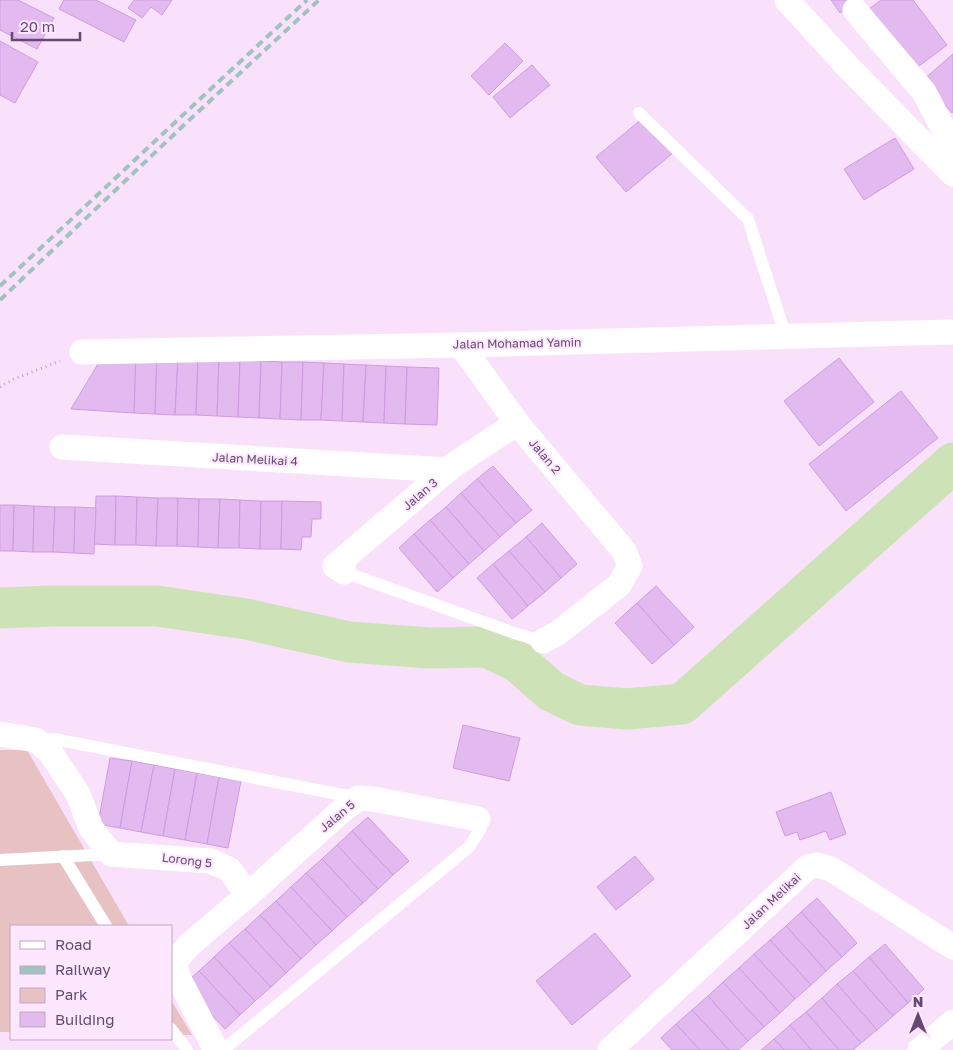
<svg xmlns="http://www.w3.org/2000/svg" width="953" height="1050" viewBox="0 0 953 1050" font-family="'Golos Text',sans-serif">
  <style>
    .green { fill: #e8c1c3 }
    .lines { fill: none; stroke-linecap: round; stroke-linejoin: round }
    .river { stroke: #cde3b7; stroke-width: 41 }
    .building { fill: #e2baef; stroke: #cf9be1 }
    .path { stroke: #c69ed4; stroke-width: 3; stroke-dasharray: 1 4; stroke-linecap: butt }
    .service { stroke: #fff; stroke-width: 12 }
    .minor { stroke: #fff; stroke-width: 25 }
    .rail { stroke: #a1c3bf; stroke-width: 4; stroke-dasharray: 8 5; stroke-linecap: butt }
    .labels { text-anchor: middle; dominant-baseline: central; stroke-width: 4; stroke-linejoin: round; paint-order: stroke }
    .street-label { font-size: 12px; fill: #654971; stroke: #fde7fe }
  </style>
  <rect width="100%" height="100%" fill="#fae1fb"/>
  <g class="green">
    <path d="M0,750H27L129,926H11V1032H0Z"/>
    <path d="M171,1000L192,1035H171Z"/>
  </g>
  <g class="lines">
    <path class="river" d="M0,608L51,606H157L246,619L349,642L430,648L486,647L518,662L551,691L580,705L627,709L682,704L953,463"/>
  </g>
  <g class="building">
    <path d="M0,0H18L54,18L37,49L0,30Z"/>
    <path d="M64,0H96L136,20L124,42L59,9Z"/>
    <path d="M134,0H172L162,15L151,7L142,18L128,8Z"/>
    <path d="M831,0H859L840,13Z"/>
    <path d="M881,0H913L947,45L911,72L865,12Z"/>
    <path d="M0,41L38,62L15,103L0,95Z"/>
    <path d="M505,43L523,61L489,95L471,76Z"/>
    <path d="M953,54V111L952,113L923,80Z"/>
    <path d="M532,65L550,85L510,118L493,97Z"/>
    <path d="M643,118L673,153L626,192L596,157Z"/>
    <path d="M895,138L914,169L864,200L844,169Z"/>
    <path d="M104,354L136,356L134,413L71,409Z"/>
    <path d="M136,356L157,357L155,414L134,413Z"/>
    <path d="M157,357L178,358L175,415L155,414Z"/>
    <path d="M178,358H198L196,415H175Z"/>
    <path d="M198,358L219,359L217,416L196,415Z"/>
    <path d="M839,358L874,402L819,446L784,401Z"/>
    <path d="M219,359L240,360L238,417L217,416Z"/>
    <path d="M240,360L261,361L259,418L238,417Z"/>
    <path d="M261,361L282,362L280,419L259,418Z"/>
    <path d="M282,362H303L301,420L280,419Z"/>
    <path d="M303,362L324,363L321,420H301Z"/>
    <path d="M324,363L344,364L342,421L321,420Z"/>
    <path d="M344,364L366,365L363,422L342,421Z"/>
    <path d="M366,365L386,366L384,423L363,422Z"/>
    <path d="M386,366L407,367L405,424L384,423Z"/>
    <path d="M407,367L439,368L437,425L405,424Z"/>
    <path d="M901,391L938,438L846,511L809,464Z"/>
    <path d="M493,466L532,510L516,523L477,479Z"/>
    <path d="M477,479L516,523L500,537L461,493Z"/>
    <path d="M461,493L500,537L484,551L446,507Z"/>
    <path d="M96,496H116L115,545L94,544Z"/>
    <path d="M116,496L137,497L136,545H115Z"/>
    <path d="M137,497L158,498L156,546L136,545Z"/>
    <path d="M158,498H178L177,546H156Z"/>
    <path d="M178,498L199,499L198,547L177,546Z"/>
    <path d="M199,499H220L218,548L198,547Z"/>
    <path d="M220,499L240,500L239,548H218Z"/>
    <path d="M240,500L261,501L260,549L239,548Z"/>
    <path d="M261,501H282L281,549H260Z"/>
    <path d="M282,501L321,502V519H312L311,537H302L301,550L281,549Z"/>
    <path d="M0,505H14L13,551H0Z"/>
    <path d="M14,505L34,506L33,552L13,551Z"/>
    <path d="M34,506L55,507L53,552H33Z"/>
    <path d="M55,507H75L74,553L53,552Z"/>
    <path d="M75,507L96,508L94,554L74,553Z"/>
    <path d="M446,507L484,551L469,564L430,520Z"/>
    <path d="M430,520L469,564L453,578L414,534Z"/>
    <path d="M542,523L577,564L561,578L526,537Z"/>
    <path d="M414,534L453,578L437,592L399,548Z"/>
    <path d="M526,537L561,578L545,592L509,551Z"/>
    <path d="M509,551L545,592L528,606L493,564Z"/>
    <path d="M493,564L528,606L512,619L477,578Z"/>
    <path d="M656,586L694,627L674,645L637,603Z"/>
    <path d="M637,603L674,645L652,664L615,623Z"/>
    <path d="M463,725L520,738L509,781L453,768Z"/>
    <path d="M110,758L132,761L120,828L98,824Z"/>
    <path d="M132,761L154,765L141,832L120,828Z"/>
    <path d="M154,765L175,769L163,836L141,832Z"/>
    <path d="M175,769L197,773L185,840L163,836Z"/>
    <path d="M197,773L219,777L207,844L185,840Z"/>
    <path d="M219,777L241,781L228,848L207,844Z"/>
    <path d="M831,792L846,834L830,840L826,831L800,840L797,832L785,836L776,812Z"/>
    <path d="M368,817L409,861L393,875L352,831Z"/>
    <path d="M352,831L393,875L378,889L337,845Z"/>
    <path d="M337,845L378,889L363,903L322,859Z"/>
    <path d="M635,856L654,879L616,910L597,887Z"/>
    <path d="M322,859L363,903L347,917L306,873Z"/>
    <path d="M306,873L347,917L332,931L291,887Z"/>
    <path d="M291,887L332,931L316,945L276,901Z"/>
    <path d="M817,898L857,943L842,957L801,912Z"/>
    <path d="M276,901L316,945L301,959L260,915Z"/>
    <path d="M801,912L842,957L826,971L786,926Z"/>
    <path d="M260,915L301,959L286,973L245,929Z"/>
    <path d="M786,926L826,971L811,985L770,940Z"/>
    <path d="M245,929L286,973L271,987L229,943Z"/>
    <path d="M595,933L631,976L572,1025L536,981Z"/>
    <path d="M770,940L811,985L795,999L754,954Z"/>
    <path d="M229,943L271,987L255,1001L214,957Z"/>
    <path d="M885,944L924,989L908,1003L869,957Z"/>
    <path d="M754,954L795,999L780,1013L739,968Z"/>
    <path d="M214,957L255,1001L240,1015L199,971Z"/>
    <path d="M869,957L908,1003L893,1016L853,971Z"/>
    <path d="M739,968L780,1013L764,1027L723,982Z"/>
    <path d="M199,971L240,1015L225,1029L183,985Z"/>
    <path d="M853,971L893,1016L877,1030L837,984Z"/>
    <path d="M723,982L764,1027L748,1041L708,996Z"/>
    <path d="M837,984L877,1030L861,1043L822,998Z"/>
    <path d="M708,996L748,1041L738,1050H729L692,1010Z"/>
    <path d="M822,998L861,1043L853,1050H839L806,1012Z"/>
    <path d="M692,1010L729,1050H700L676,1024Z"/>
    <path d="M806,1012L839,1050H811L790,1025Z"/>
    <path d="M676,1024L700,1050H672L661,1038Z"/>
    <path d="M790,1025L811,1050H784L774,1039Z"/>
    <path d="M774,1039L784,1050H761Z"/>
  </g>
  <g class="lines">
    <path class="path" d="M0,387L14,379L60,361"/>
    <g class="service">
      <path d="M639,113L748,219L786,337"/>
      <path d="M344,572L517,634L543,641"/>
      <path d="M39,740L54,739L358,798"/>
      <path d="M63,856L106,926"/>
      <path d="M0,860L111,854"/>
      <path d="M171,1029L187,1050"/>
      <path d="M223,1050L469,847L481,828L478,819"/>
    </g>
    <g class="minor">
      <path d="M787,0L847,66L953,174"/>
      <path d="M855,10L924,92L953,147"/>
      <path d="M461,345L517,423L624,551L630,566L619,585L558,633L543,641"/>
      <path d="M82,352L461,345L953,332"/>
      <path d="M62,447L448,470"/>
      <path d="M344,572L335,566L452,466L517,423"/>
      <path d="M0,734L36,740L50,752L78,794L91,828L111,854L210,861L229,869L248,895"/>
      <path d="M216,1050L179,979L174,963L189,945L248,895L339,813L358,798L373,799L478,819"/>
      <path d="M610,1050L808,867L817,865L831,869L953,947"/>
      <path d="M920,1050L953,1022"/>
    </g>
    <g class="rail">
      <path d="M0,286L215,85L307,0"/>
      <path d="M0,300L185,124L319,0"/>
    </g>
  </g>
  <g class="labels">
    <g class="street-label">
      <text transform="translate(517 343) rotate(-1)">Jalan Mohamad Yamin</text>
      <text transform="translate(545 456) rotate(50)">Jalan 2</text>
      <text transform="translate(255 459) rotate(3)">Jalan Melikai 4</text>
      <text transform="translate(420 494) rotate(-41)">Jalan 3</text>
      <text transform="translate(337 816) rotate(-40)">Jalan 5</text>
      <text transform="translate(187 860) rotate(7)">Lorong 5</text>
      <text transform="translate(771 901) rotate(-43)">Jalan Melikai</text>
    </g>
  </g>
  <rect x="10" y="925" width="162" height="115" fill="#fde7fe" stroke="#c0a8c6"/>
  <rect x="20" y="941" width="25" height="8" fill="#ffffff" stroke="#c0a8c6"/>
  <text x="55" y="950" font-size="15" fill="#654971">Road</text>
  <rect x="20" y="966" width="25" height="8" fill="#a1c3bf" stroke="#c0a8c6"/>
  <text x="55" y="975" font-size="15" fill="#654971">Railway</text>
  <rect x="20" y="988" width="25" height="15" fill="#e8c1c3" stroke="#c0a8c6"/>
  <text x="55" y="1000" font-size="15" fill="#654971">Park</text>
  <rect x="20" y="1012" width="25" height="15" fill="#e2baef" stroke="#c0a8c6"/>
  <text x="55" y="1025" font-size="15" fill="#654971">Building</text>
  <g transform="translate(918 1015)" stroke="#fde7fe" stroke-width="4" paint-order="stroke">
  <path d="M0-4L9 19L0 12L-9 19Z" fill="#654971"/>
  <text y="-8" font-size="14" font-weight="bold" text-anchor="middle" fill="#654971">N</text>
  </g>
  <path d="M12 32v8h68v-8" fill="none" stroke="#654971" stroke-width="2.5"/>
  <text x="20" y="32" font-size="15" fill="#654971" stroke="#fde7fe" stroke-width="4" paint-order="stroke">20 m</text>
</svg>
